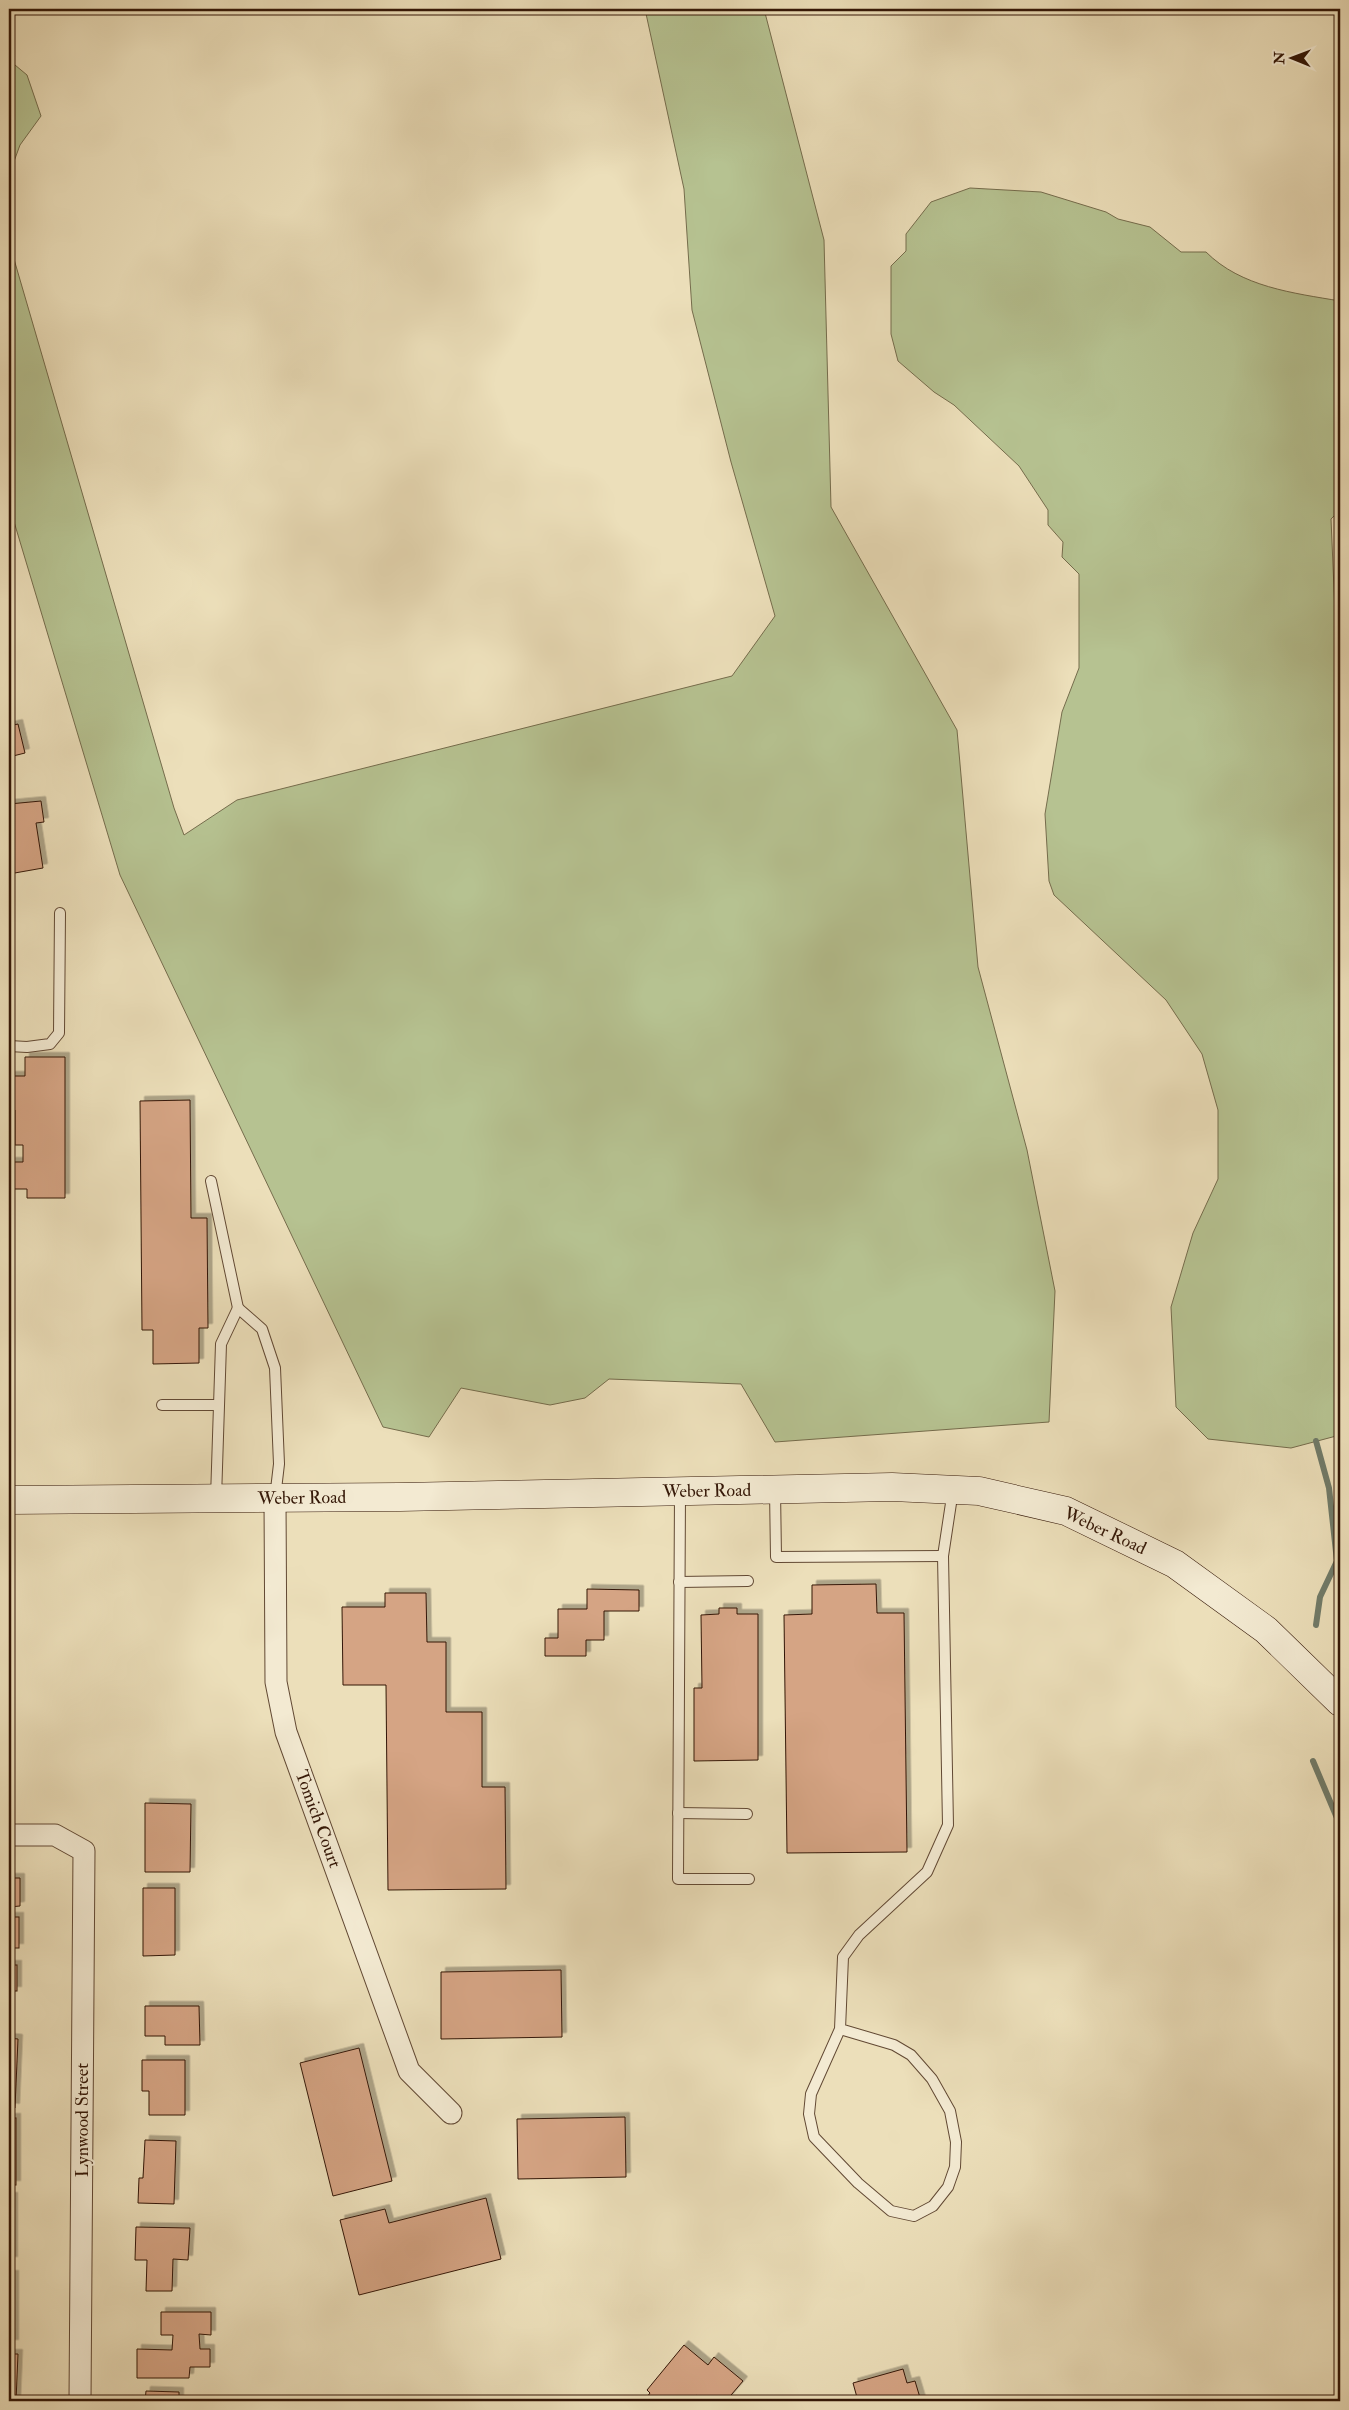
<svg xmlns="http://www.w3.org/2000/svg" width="1349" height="2410" viewBox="0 0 1349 2410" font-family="'IM FELL Double Pica',serif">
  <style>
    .green { fill: #b6c291; stroke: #756c4c }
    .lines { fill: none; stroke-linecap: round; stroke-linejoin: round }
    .stream { stroke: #717b69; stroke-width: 6 }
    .building { fill: #d5a484; stroke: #341707; filter: url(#shadow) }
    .lane-casing { stroke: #624934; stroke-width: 12 }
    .street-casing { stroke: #624934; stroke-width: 23 }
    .secondary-casing { stroke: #341707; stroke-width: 29 }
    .lane { stroke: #f3ead2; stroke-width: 10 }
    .street { stroke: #f3ead2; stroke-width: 21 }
    .secondary { stroke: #f3ead2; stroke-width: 28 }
    .labels { text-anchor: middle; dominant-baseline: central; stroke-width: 4; stroke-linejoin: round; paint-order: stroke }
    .street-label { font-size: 18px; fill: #341707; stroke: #f3ead2 }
  </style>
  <defs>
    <filter id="shadow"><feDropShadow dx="4.5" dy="-4.5" stdDeviation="0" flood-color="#0004"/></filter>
  </defs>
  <rect width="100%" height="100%" fill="#ecdfba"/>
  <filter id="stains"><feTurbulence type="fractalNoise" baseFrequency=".004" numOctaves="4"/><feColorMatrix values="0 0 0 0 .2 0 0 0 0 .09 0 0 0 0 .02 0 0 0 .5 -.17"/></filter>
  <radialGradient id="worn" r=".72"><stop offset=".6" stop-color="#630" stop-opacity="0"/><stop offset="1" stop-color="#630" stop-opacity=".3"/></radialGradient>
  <g class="green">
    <path d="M645,9H764L824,240L831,507L957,730L978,967L1027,1150L1055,1291L1049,1422L775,1442L741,1384L609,1379L585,1398L550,1405L461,1388L429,1437L383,1427L120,875L9,505V242L174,808L184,835L237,800L732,676L775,616L731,462L692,310L684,189Z"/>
    <path d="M9,60L27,75L41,116L20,145L9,175Z"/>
    <path d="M970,188L1041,192L1106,212L1118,219L1150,227L1181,252H1206C1241,287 1293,293 1340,301V510L1331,519L1336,636L1340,640V1435L1291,1448L1208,1439L1176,1407L1171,1307L1193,1233L1218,1179V1110L1202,1054L1166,1000L1054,895L1049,881L1045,814L1062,712L1079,668V574L1062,557L1063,542L1048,525V510L1019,466L954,405L934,392L898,361L891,334V266L906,251V234L931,202Z"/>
  </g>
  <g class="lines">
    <g class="stream">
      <path d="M1316,1441L1329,1488L1337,1561L1320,1597L1316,1625"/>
      <path d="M1313,1761L1340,1825"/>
    </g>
  </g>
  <g class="building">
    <path d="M18,724L25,753L9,757V726Z"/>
    <path d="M41,801L44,822L36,823L43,868L9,874V804Z"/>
    <path d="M25,1057H65V1198H27V1189H11V1162H23V1145H15V1110H10V1076H25Z"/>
    <path d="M190,1100L191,1218H207L208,1328H199V1363L153,1364V1330H142L140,1101Z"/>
    <path d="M876,1584L877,1613H904L907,1852L787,1853L784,1615L812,1614V1585Z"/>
    <path d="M587,1589L639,1590V1611H604V1640H586V1656H545V1638H558V1609H587Z"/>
    <path d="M385,1593H426L427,1642H446V1712H482V1787H505L506,1889L388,1890L386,1685H343L342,1607H385Z"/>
    <path d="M719,1608H737V1614H758V1760L694,1761V1688H702L701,1615L719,1614Z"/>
    <path d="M145,1803L191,1804L190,1872H145Z"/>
    <path d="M9,1878H20V1906L9,1907Z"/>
    <path d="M143,1888H175V1955L143,1956Z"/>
    <rect x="9" y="1917" width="10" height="31"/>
    <rect x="9" y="1965" width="8" height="26"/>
    <path d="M561,1970L562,2037L441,2039V1972Z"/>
    <path d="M145,2006H199L200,2045H165V2036H145Z"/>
    <path d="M9,2038L18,2039L15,2108L9,2107Z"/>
    <path d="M359,2048L392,2181L333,2196L300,2063Z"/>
    <path d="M142,2060H185V2115H149V2091H142Z"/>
    <path d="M625,2117L626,2177L518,2179L517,2119Z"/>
    <rect x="9" y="2118" width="7" height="67"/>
    <path d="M145,2140L176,2141L174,2204L138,2203L139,2178H143Z"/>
    <rect x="9" y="2197" width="4" height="64"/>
    <path d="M486,2198L501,2259L359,2295L340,2220L385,2209L389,2223Z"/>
    <path d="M136,2227L190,2228L188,2260L173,2259L172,2291H146L147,2260H135Z"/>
    <rect x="9" y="2275" width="5" height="69"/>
    <path d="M161,2312H211V2335L199,2334L200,2349H210V2367H190L189,2378H137V2349L172,2350L173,2335H161Z"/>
    <path d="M684,2345L708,2365L714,2357L743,2381L726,2401H703L696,2395L691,2401H644L650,2393L647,2390Z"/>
    <path d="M9,2354H18L16,2401H9Z"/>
    <path d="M903,2369L907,2383L915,2381L921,2401H858L853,2383Z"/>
    <path d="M146,2391L179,2392V2401H145Z"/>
  </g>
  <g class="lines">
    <defs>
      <g id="lane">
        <path d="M9,1046L27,1047L50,1044L59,1033L60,913"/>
        <path d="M211,1181L238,1308"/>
        <path d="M162,1405H217"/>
        <path d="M775,1490L776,1557L943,1556"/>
        <path d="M680,1493L678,1879H749"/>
        <path d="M216,1498L221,1344L238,1308L262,1329L275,1368L279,1464L275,1498"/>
        <path d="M679,1582L748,1581"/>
        <path d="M678,1813L747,1814"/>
        <path d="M840,2029L894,2045L911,2055L932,2079L950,2111L956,2142L955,2167L948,2187L933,2206L914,2216L891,2211L858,2183L814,2137L809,2114L811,2094L840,2029L843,1957L859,1935L927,1872L948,1825L943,1556L953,1490"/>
      </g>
      <g id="street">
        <path d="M275,1499L276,1682L286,1732L409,2071L451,2113"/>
        <path d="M9,1835H55L84,1851L80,2401"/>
      </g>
      <path id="secondary" d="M9,1500L400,1497L892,1487L979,1491L1066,1511L1175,1564L1266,1630L1340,1702"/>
    </defs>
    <use href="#lane" class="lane-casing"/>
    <use href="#street" class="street-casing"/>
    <use href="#secondary" class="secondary-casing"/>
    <use href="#lane" class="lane"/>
    <use href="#street" class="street"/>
    <use href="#secondary" class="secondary"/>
  </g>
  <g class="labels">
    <g class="street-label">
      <text transform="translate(707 1491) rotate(-1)">Weber Road</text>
      <text transform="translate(302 1498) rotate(-1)">Weber Road</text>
      <text transform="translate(1105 1531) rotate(25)">Weber Road</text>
      <text transform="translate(318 1819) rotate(70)">Tomich Court</text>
      <text transform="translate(82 2120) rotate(-90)">Lynwood Street</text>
    </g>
  </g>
  <rect width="1349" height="2410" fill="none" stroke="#ecdfba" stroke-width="30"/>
  <rect x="10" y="10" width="1329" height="2390" fill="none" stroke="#341707" stroke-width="2.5"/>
  <rect x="15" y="15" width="1319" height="2380" fill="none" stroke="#341707"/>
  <g transform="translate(1292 58) rotate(271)" stroke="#f3ead2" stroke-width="4" paint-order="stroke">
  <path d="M0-4L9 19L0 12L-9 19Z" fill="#341707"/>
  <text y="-8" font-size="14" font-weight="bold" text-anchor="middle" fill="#341707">N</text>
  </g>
  <rect width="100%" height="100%" filter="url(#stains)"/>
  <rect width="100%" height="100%" fill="url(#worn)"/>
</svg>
